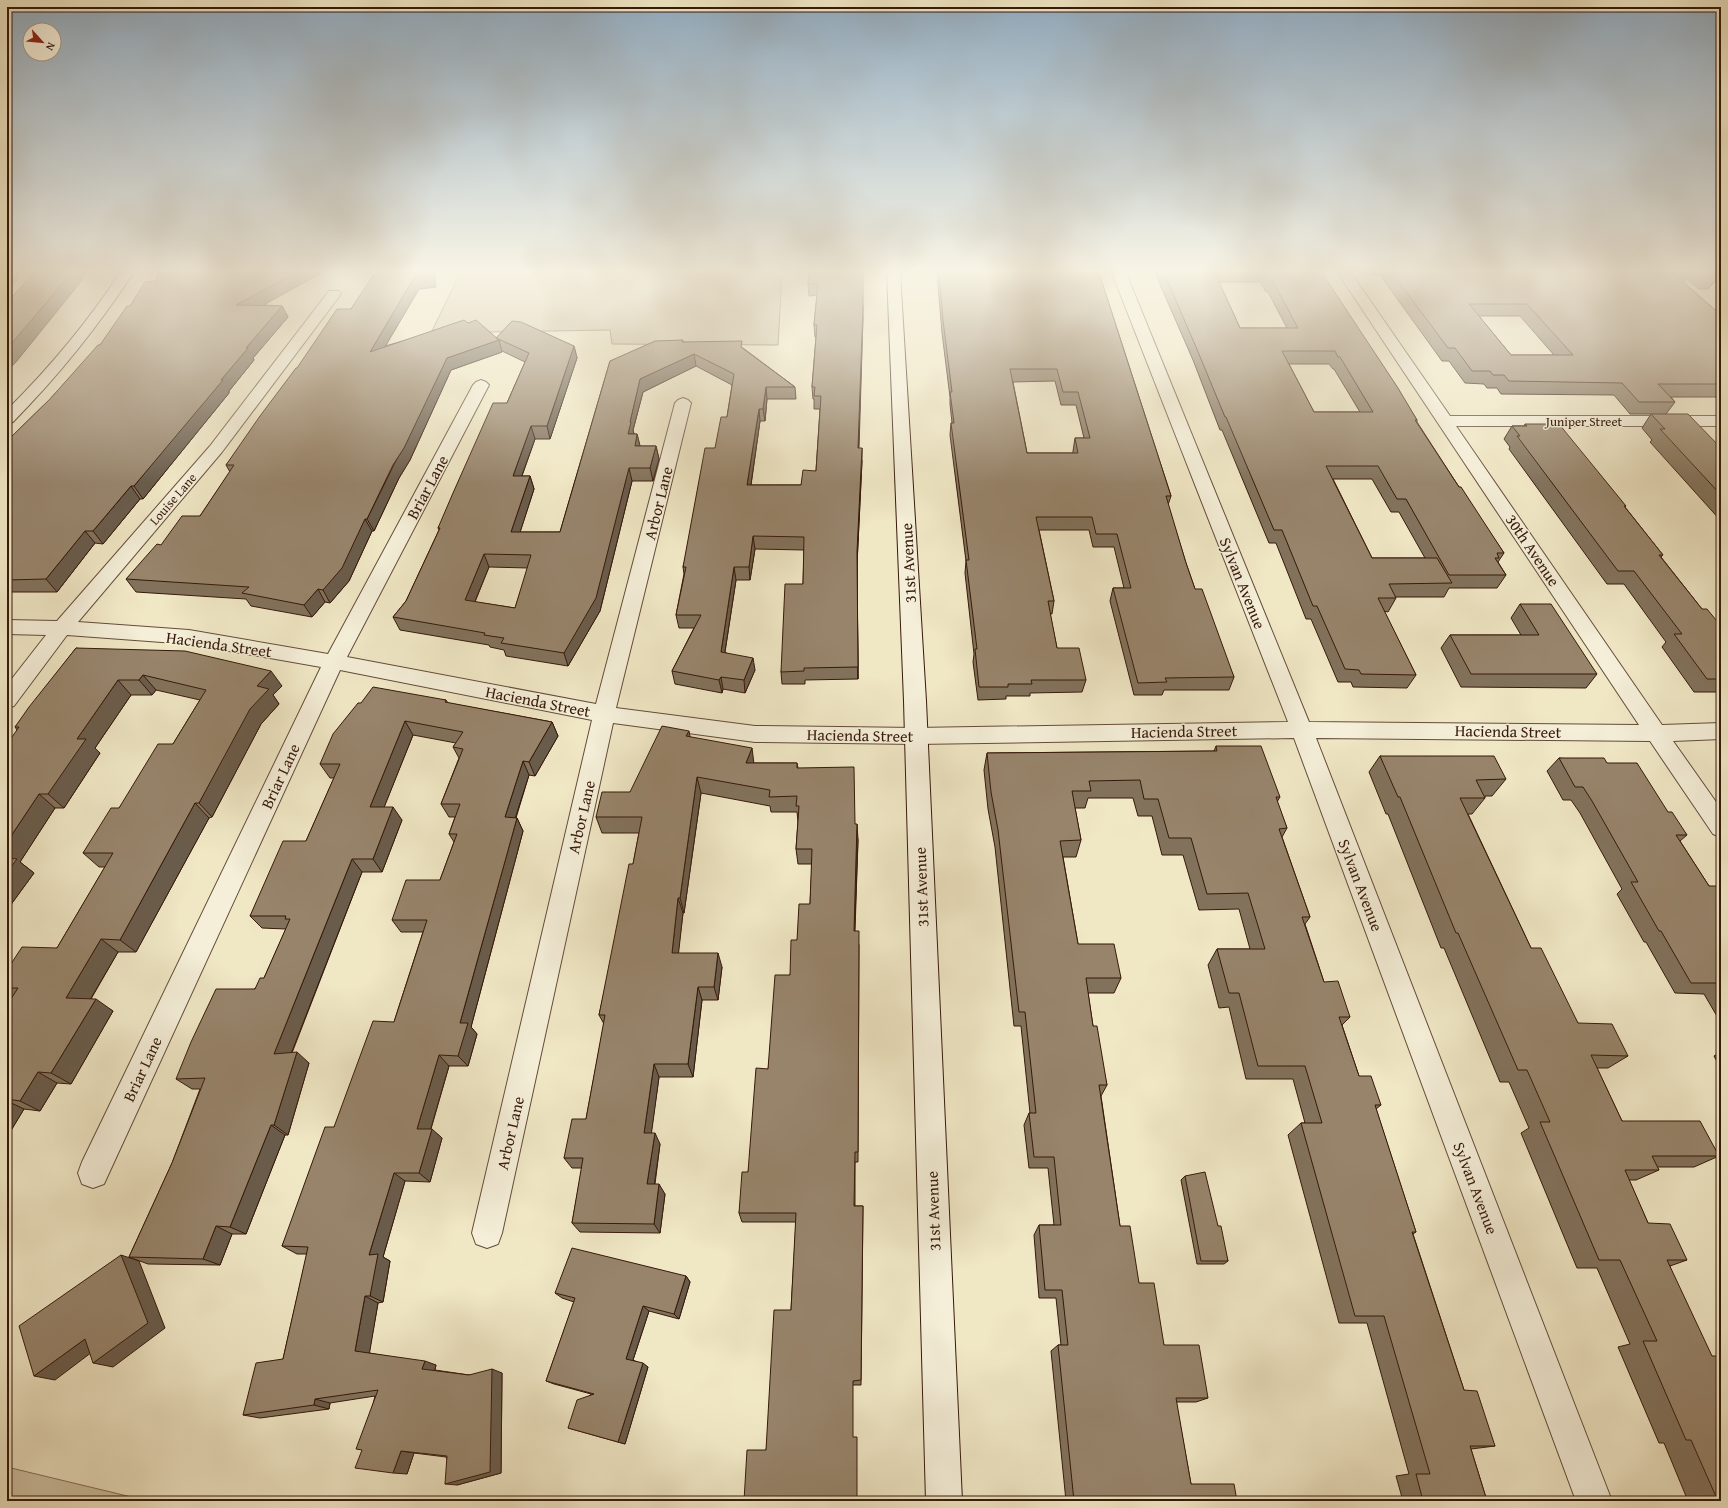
<svg xmlns="http://www.w3.org/2000/svg" width="1728" height="1508" viewBox="0 0 1728 1508" font-family="'Gentium Book Plus',serif">
  <style>
    .green { fill: #d0c4a5; stroke: #836e58 }
    .lines { fill: none; stroke-linecap: round; stroke-linejoin: round }
    .stream { fill: #806b54; fill-rule: evenodd }
    .street-casing { stroke: #644c39; stroke-width: 2 }
    .secondary-casing { stroke: #36190a; stroke-width: 2 }
    .street { fill: #f5efd9; fill-rule: evenodd }
    .secondary { fill: #f5efd9; fill-rule: evenodd }
    .wall { fill: #82725c; stroke: #36190a; fill-rule: evenodd }
    .shaded-wall { fill: #6a5c4b; stroke: #36190a }
    .building { fill: #97846b; stroke: #36190a; fill-rule: evenodd }
    .labels { text-anchor: middle; dominant-baseline: central; stroke-width: 3; stroke-linejoin: round; paint-order: stroke }
    .far-street-label { font-size: 13px; fill: #36190a; stroke: #f5efd9 }
    .street-label { font-size: 16px; fill: #36190a; stroke: #f5efd9 }
  </style>
  <rect width="100%" height="100%" fill="#f0e7c5"/>
  <filter id="stains"><feTurbulence type="fractalNoise" baseFrequency=".005" numOctaves="4"/><feColorMatrix values="0 0 0 0 .2 0 0 0 0 .09 0 0 0 0 .02 0 0 0 .5 -.17"/></filter>
  <radialGradient id="worn" r=".72"><stop offset=".6" stop-color="#630" stop-opacity="0"/><stop offset="1" stop-color="#630" stop-opacity=".3"/></radialGradient>
  <g class="green">
    <path d="M460,273L782,275L778,345L612,344L610,330L431,333Z"/>
    <path d="M7,1467L148,1501H7Z"/>
  </g>
  <g class="lines">
    <path class="stream" d="M14,273H20L17,281L7,290V285L12,279Z"/>
    <defs>
      <path id="street" d="M1112,273H1126L1309,722L1639,725L1338,273H1351L1450,416H1721V426H1456L1662,725L1721,723V739L1673,741L1721,809V837L1713,834L1650,741L1316,738L1612,1501H1576L1294,738L916,744L755,742L613,723L502,1233L498,1244L487,1248L476,1244L472,1233L592,720L340,670L104,1184L93,1188L82,1184L78,1173L82,1162L321,667L189,644L67,635L14,706L7,708V685L46,635L7,634V620L57,621L210,446L329,291H339L341,294L222,452L78,622L189,630L328,654L473,385L476,382L481,380L486,382L489,385L347,657L596,704L675,403L678,400L683,398L688,400L691,403L616,708L755,726L916,728L1288,722Z"/>
      <g id="secondary">
        <path d="M120,273H133C98,327 58,376 13,422L7,424V410C49,368 87,323 120,273Z"/>
        <path d="M887,273H900L926,701L962,1501H926L904,701Z"/>
      </g>
    </defs>
    <use href="#street" class="street-casing"/>
    <use href="#secondary" class="secondary-casing"/>
    <use href="#street" class="street"/>
    <use href="#secondary" class="secondary"/>
  </g>
  <g class="wall">
    <path d="M158,273H321L263,305L282,306L288,317L253,358L254,360L229,391V393L143,499H140L103,544L95,543L57,592H7V441L50,399L100,345L130,306L156,281Z"/>
    <path d="M375,273L436,287L419,289L385,346L468,323L496,338L574,346L577,358L550,439H535L522,476H530L534,489L520,532H560L610,361L683,342L743,348L795,387L796,399H767L765,421H760L751,485H801L816,471L820,409H814V399H813L812,387L816,337H815L814,325L817,295L809,296L808,284L809,273L863,317L859,448L862,461L857,564L858,679L805,680V684H782L781,672L803,584L804,550L755,549L750,580H736L725,652L755,670L745,693L723,689L722,693L675,684L672,671L694,628H679L676,615L684,574L683,567L715,448L727,417L732,385L696,366L643,392L633,430L634,434H637L640,446H656L659,459L653,481H632L600,611L568,666L506,656L504,650L490,647L489,645L400,630L393,617L406,601L439,530L438,528L507,403L525,362L502,351V352L451,370L410,460L399,478L374,531H372L349,581L330,603L325,602L312,617L251,606L246,599L136,592L126,579L161,545L200,516L230,472L226,465L351,309ZM489,567L528,568L515,608L475,602Z"/>
    <path d="M937,273H1099L1171,496L1168,505L1186,563L1195,589L1234,677L1229,690H1164L1162,695H1134L1110,601L1113,588H1124L1114,547H1093L1089,530H1039L1054,601L1052,614H1050L1057,648L1086,680L1082,692L1030,693V696H1006V699L978,700L973,662L974,654L965,573L966,561L950,435L951,423H952L950,404V397L942,333ZM1055,381L1061,405H1076L1084,438H1075L1073,451V453H1027L1013,382Z"/>
    <path d="M1155,273H1322L1417,420V422L1459,487L1504,553L1498,562L1506,575L1497,588H1449L1444,597H1395L1396,598L1388,612L1384,611L1416,675L1407,688L1353,687L1351,682H1338L1311,619H1306L1276,543H1269L1222,430H1220L1193,360ZM1219,282H1260L1266,292H1268L1287,328H1240ZM1289,364H1329L1333,369H1334L1360,412H1314ZM1333,479H1372L1391,512H1399L1425,558H1372Z"/>
    <path d="M1370,273H1721V277L1720,276L1708,289H1699L1686,278L1683,282L1721,315V394H1718L1716,397H1671L1675,402L1666,414L1721,448V521L1650,442L1652,440L1642,428L1651,414H1630L1614,395L1501,394L1497,388H1487L1484,384L1465,383L1449,361H1442L1380,275H1372ZM1479,316H1520L1554,355H1511Z"/>
    <path d="M1525,424L1626,506L1625,507L1663,555L1661,557L1702,609L1721,626V692H1694L1662,647L1666,642L1624,584H1607L1509,449L1510,447L1504,439L1512,426H1524Z"/>
    <path d="M1520,604L1597,674L1586,688L1461,687L1441,648L1450,635H1521L1511,618Z"/>
    <path d="M76,648L282,686L273,695L279,704L261,724L212,817L209,818L136,952H118L91,999L113,1011L71,1084L57,1083L40,1111L24,1109L7,1137V1005L12,998L7,995V970L57,948L105,867H99L83,853L119,808L173,744L200,700L156,690L152,695H131L95,748L100,753L64,808H55L20,862L34,873L7,910L17,730L15,727Z"/>
    <path d="M446,700L448,703L552,722L558,736L535,776L529,775L516,818H517L523,831L471,1027L477,1034L468,1066H449L431,1129L442,1138L430,1182L405,1181L383,1257L390,1261L383,1302L378,1303L369,1353L436,1365L435,1370L469,1375L502,1373L501,1473L457,1485L446,1457L414,1453L407,1474L362,1450L375,1396L330,1403L329,1409L260,1418L243,1415L283,1359L307,1254H297L282,1246L334,1127L394,1022L423,932H401L392,920L440,880L454,842L449,834L455,817H449L441,804L459,758L453,747L456,743L413,735L384,807L402,820L382,872H362L292,1053L309,1063L288,1135H285L246,1234H232L220,1265L148,1264L129,1257L172,1163L200,1089H192L176,1079L264,978L286,929L262,928L250,916L306,841L334,778H330L320,764L361,703Z"/>
    <path d="M690,737L754,763H797L798,768L855,824L858,840L855,931L859,945L858,1162H855V1206H863L861,1385H853L766,1450L791,1310L796,1222H742L739,1213L748,1172L768,1069L790,975L797,940L810,904L812,864H798L796,849L798,822L797,812H771L770,806L701,793L684,913H683L678,953L722,967L718,1000H702L693,1077H659L651,1133L660,1144L655,1184L665,1194L660,1233L580,1232L572,1223L582,1168H572L564,1158L586,1119L604,1024L599,1015L633,864L639,833H602L596,817L630,792Z"/>
    <path d="M1216,746L1280,797L1277,802L1287,828L1282,837L1310,917L1305,924L1324,982L1350,1017L1342,1025L1359,1076L1381,1105L1376,1109L1416,1232L1413,1234L1464,1390L1495,1446L1471,1449L1487,1501H1403L1396,1476L1409,1474L1367,1323H1339L1288,1135L1301,1123H1305L1293,1079H1246L1229,1007L1219,1008L1208,965L1217,949H1250L1239,909L1199,910L1183,855H1162L1152,816H1138L1133,798H1088L1085,808H1075L1081,840L1076,857H1063L1078,944L1121,978L1114,993H1088L1093,1026L1107,1085L1101,1096L1120,1226L1139,1283L1164,1345L1208,1398L1196,1402H1176L1191,1484L1237,1501H1066L1051,1351L1058,1345H1061L1056,1298H1039L1034,1235L1039,1225H1054L1048,1168H1029L1024,1125L1029,1113H1030L1021,1026H1014L995,847L988,809L984,770L987,753L1214,751Z"/>
    <path d="M1380,756L1506,779L1492,796H1485V798L1472,814H1468L1531,948L1578,1023L1628,1056L1608,1068H1597L1622,1121L1719,1156L1694,1167H1657L1659,1170L1636,1180H1629L1648,1223L1687,1260L1670,1266L1721,1501H1688L1664,1443H1659L1618,1347L1630,1344L1597,1268H1577L1521,1133L1529,1128L1509,1082H1500L1444,948H1441L1388,814H1386L1369,772Z"/>
    <path d="M1559,758L1607,763L1668,812L1687,835L1680,841L1709,886L1721,893V1023L1704,994L1675,993L1646,942H1644L1617,894L1622,889L1580,813L1571,800H1563L1547,771Z"/>
    <path d="M1721,1052V1069L1714,1056Z"/>
    <path d="M1185,1176L1218,1226L1228,1261L1224,1264H1197L1181,1180Z"/>
    <path d="M686,1276L690,1282L679,1319L649,1311L633,1360L648,1367L625,1444L568,1428L591,1394L554,1384L546,1381L574,1302L562,1298L555,1293Z"/>
  </g>
  <g class="shaded-wall">
    <path d="M71,273H85L79,284L16,362L7,371V349Z"/>
    <path d="M295,273H321L242,317L236,305Z"/>
    <path d="M432,273H435L436,287L419,289L375,364L370,352L414,278Z"/>
    <path d="M1720,273H1721V274L1720,276L1708,289Z"/>
    <path d="M863,305V317L858,461V448Z"/>
    <path d="M282,306L288,317L253,358L254,360L229,391V393L143,499L134,486L221,380L246,348Z"/>
    <path d="M499,340L502,352L451,370L410,460L399,478L374,531L367,519L447,358Z"/>
    <path d="M574,346L577,358L550,439L547,426Z"/>
    <path d="M694,354L696,366L643,392L633,430L634,434H628L630,422L640,379Z"/>
    <path d="M766,387L767,399L765,421L763,409Z"/>
    <path d="M759,409L760,421L749,498L747,485Z"/>
    <path d="M531,426L535,439L517,489L513,476Z"/>
    <path d="M637,434L640,446H635Z"/>
    <path d="M656,446L659,459L653,481L650,468Z"/>
    <path d="M862,448V461L857,564L858,679L857,552Z"/>
    <path d="M629,468L632,481L600,611L568,666L564,653Z"/>
    <path d="M530,476L534,489L516,545L511,532Z"/>
    <path d="M131,486L140,499L103,544L93,531Z"/>
    <path d="M365,519L372,531L349,581L330,603L323,590Z"/>
    <path d="M85,531L95,543L57,592L46,579Z"/>
    <path d="M753,536L755,549L750,580L749,567Z"/>
    <path d="M484,554L489,567L470,613L465,600Z"/>
    <path d="M734,567L736,580L723,664L721,652Z"/>
    <path d="M318,589L325,602L312,617L304,605Z"/>
    <path d="M753,658L755,670L745,693L744,680Z"/>
    <path d="M271,671L282,686L273,695L279,704L261,724L212,817L199,803L257,686Z"/>
    <path d="M143,675L156,690L152,695L139,680Z"/>
    <path d="M721,677L723,689L722,693L719,680Z"/>
    <path d="M118,680L131,695L95,748L100,753L64,808L48,794L77,739Z"/>
    <path d="M405,721L413,735L379,820L370,807Z"/>
    <path d="M552,722L558,736L535,776L529,762Z"/>
    <path d="M689,731L692,747L686,736Z"/>
    <path d="M752,748L754,764L746,763Z"/>
    <path d="M523,761L529,775L511,831L505,817Z"/>
    <path d="M697,777L701,793L684,913L680,898Z"/>
    <path d="M39,794L55,808L20,862L34,873L7,910V842Z"/>
    <path d="M195,803L209,818L136,952L120,940Z"/>
    <path d="M393,807L402,820L382,872L373,859Z"/>
    <path d="M517,818L523,831L471,1027L477,1034L468,1066L458,1056L460,1023Z"/>
    <path d="M857,824L858,840L854,945V931Z"/>
    <path d="M352,859L362,872L287,1064L274,1054Z"/>
    <path d="M678,898L683,913L677,967L672,953Z"/>
    <path d="M101,939L118,952L84,1010L66,998Z"/>
    <path d="M718,953L722,967L718,1000L714,987Z"/>
    <path d="M698,987L702,1000L693,1077L688,1064Z"/>
    <path d="M96,999L113,1011L71,1084L51,1073Z"/>
    <path d="M297,1052L309,1063L288,1135L274,1125Z"/>
    <path d="M439,1055L449,1066L428,1138L417,1129Z"/>
    <path d="M654,1064L659,1077L650,1144L644,1133Z"/>
    <path d="M38,1072L57,1083L40,1111L20,1101Z"/>
    <path d="M7,1101L24,1109L7,1137Z"/>
    <path d="M271,1125L285,1135L246,1234L230,1227Z"/>
    <path d="M432,1129L442,1138L430,1182L419,1173Z"/>
    <path d="M655,1133L660,1144L653,1194L647,1184Z"/>
    <path d="M394,1173L405,1181L383,1257L390,1261L383,1302L370,1296L369,1255Z"/>
    <path d="M659,1184L665,1194L660,1233L654,1224Z"/>
    <path d="M216,1226L232,1234L220,1265L203,1259Z"/>
    <path d="M121,1255L139,1261L165,1328L113,1367L93,1363Z"/>
    <path d="M686,1276L690,1282L679,1319L674,1314Z"/>
    <path d="M365,1296L378,1303L369,1356L355,1351Z"/>
    <path d="M643,1306L649,1311L632,1363L626,1359Z"/>
    <path d="M85,1339L104,1343L55,1380L34,1376Z"/>
    <path d="M425,1361L436,1365L434,1373L422,1369Z"/>
    <path d="M643,1363L648,1367L625,1444L618,1442Z"/>
    <path d="M492,1369L502,1373L501,1473L457,1485L445,1484Z"/>
    <path d="M315,1399L330,1403L329,1409L314,1405Z"/>
    <path d="M401,1451L414,1453L407,1474L393,1473Z"/>
  </g>
  <g class="building">
    <path d="M34,273H71L7,349V302Z"/>
    <path d="M158,273H295L236,305L282,306L246,348H248L221,380H223L134,486H131L93,531H85L46,579L7,580V441L50,399L98,345H100L127,306H130L145,282L156,281Z"/>
    <path d="M375,273H432V275L414,278L370,352L464,320L468,323L476,320L499,340L447,358L404,448L393,465L367,519H365L342,568L323,590L318,589L304,605L242,593L249,587L126,579L157,544L161,545L182,516H200L234,465H226L260,416L296,368H297L337,309H351Z"/>
    <path d="M809,273H863V305L858,448H862L857,552L858,667L804,668V671L781,672L785,584H803L804,537L753,536L749,567H734L721,652L753,658L744,680L721,677L719,680L672,671L701,615H676L686,567H683L705,448H715L721,417H727L734,374L694,354L640,379L630,422H631L628,434H637L635,446H656L650,468H629L596,598L564,653L501,643L504,638L484,635L485,633L393,617L406,601L440,528H438L453,493L493,403H507L529,353L496,338L512,321L521,322L574,346L547,426H531L513,476H530L511,532H560L610,361L655,341L683,340L682,342L742,341L741,347L795,387H766L763,409H759L747,485H801L803,470L816,471L821,396H814L815,387H812L817,325H814L818,284H808ZM484,554L531,555L515,608L465,600Z"/>
    <path d="M939,273H1099L1171,496H1166L1186,563L1195,589H1202L1234,677L1165,678L1167,682L1138,683L1113,588H1131L1117,534H1096L1092,517H1036L1054,601H1048L1057,648H1079L1086,680H1031L1032,684H1008V687H979L975,649H977L966,560H969L951,423H954L950,392H952L943,320ZM1010,369H1057L1063,392H1078L1090,438H1075L1078,453H1027Z"/>
    <path d="M1164,273H1215L1240,328H1298L1272,280H1270L1266,273H1322L1398,388L1417,420H1415L1459,487H1461L1504,553H1497L1499,558H1495L1506,575H1449L1406,499H1397L1378,466H1326L1372,558H1437L1452,583L1389,584L1396,598H1378L1416,675L1361,674L1359,670L1345,669L1317,606H1313L1282,530H1274L1226,417H1225L1196,347ZM1282,351H1335L1338,357H1340L1373,412H1314Z"/>
    <path d="M1392,273H1683L1687,277H1677L1721,315V384H1658L1675,402H1639L1622,383L1509,381L1504,375H1493L1490,371H1472L1455,348H1448ZM1469,304H1527L1573,355H1511Z"/>
    <path d="M1702,273H1720L1717,277H1707Z"/>
    <path d="M1651,414H1688L1721,448V495L1660,429H1665Z"/>
    <path d="M1525,424H1559L1626,506H1624L1663,555H1659L1702,609H1707L1721,626V679H1707L1674,634H1682L1634,571H1618L1517,436H1520L1512,426H1527Z"/>
    <path d="M1520,604H1551L1597,674H1471L1450,635H1539Z"/>
    <path d="M76,648L185,651L271,671L257,686L269,689L250,709L199,803H195L120,940L101,939L66,998L96,999L51,1073L38,1072L20,1101L7,1099V1005L18,988H7V970L22,947L57,948L113,853H83L111,808H119L158,744H173L206,690L143,675L139,680H118L77,739H86L48,794H39L7,842V744L19,727H15L29,707Z"/>
    <path d="M373,687L446,700L445,702L552,722L529,762L523,761L505,817L517,818L460,1023H468L458,1056L439,1055L417,1129H432L419,1173H394L369,1255L378,1254L370,1296H365L355,1351L425,1361L422,1369L469,1375L492,1369L490,1472L445,1484L447,1456L401,1451L393,1473L355,1468L362,1450L356,1449L378,1390L315,1399L314,1405L243,1415L256,1363L283,1359L308,1247L282,1246L325,1127H334L373,1021L394,1022L427,920H392L406,880H440L457,834H449L460,804H441L463,749L453,747L463,732L405,721L370,807H393L373,859H352L274,1054L297,1052L274,1125H271L230,1227L216,1226L203,1259L129,1257L172,1163L205,1078L176,1079L191,1042L216,989H255L260,978H264L290,919H285L286,916H250L283,841H306L340,764H320L333,734L358,703H361Z"/>
    <path d="M662,726L689,731L686,736L752,748L746,763H797V768L854,767L855,824H857L854,931H859L858,1152H855L854,1206H863L861,1380L853,1381V1437H857V1501H744L747,1450H766L774,1310H791L796,1213H739L742,1172H748L756,1068L768,1069L775,975H790L791,940H797L799,904H810L812,849H796L799,806H796L797,796L769,797L770,790L697,777L680,898H678L672,953H718L714,987H698L688,1064H654L644,1133H655L647,1184H659L654,1224L572,1223L583,1158H564L572,1119H586L605,1015H599L629,864H633L642,817H596L602,792H630Z"/>
    <path d="M1216,746H1261L1280,797H1276L1287,828L1279,829L1310,917H1302L1324,982L1338,981L1350,1017H1339L1359,1076H1371L1381,1105H1375L1416,1232H1412L1464,1390L1477,1391L1495,1446H1470L1487,1501H1423L1416,1474H1430L1384,1316H1355L1301,1123H1322L1305,1066H1258L1239,993H1229L1217,949H1265L1248,893L1207,894L1191,838H1169L1158,799H1144L1140,780L1089,781L1091,791H1072L1081,840L1060,841L1078,944H1114L1121,978H1086L1093,1026H1097L1107,1085H1099L1120,1226H1130L1139,1283H1154L1164,1345H1199L1208,1398H1176L1191,1484H1234L1237,1501H1074L1058,1345H1068L1062,1290H1045L1039,1225H1061L1054,1157H1034L1029,1113H1036L1025,1012H1019L998,830L991,792L987,753L1217,751Z"/>
    <path d="M1380,756H1494L1506,779L1476,780L1485,798H1460L1531,948H1541L1578,1023L1612,1024L1628,1056L1591,1055L1622,1121H1700L1719,1156H1652L1659,1170H1625L1648,1223L1670,1224L1687,1260H1667L1712,1356H1718L1721,1361V1501H1718L1691,1440H1686L1643,1341H1657L1620,1260H1599L1540,1122H1550L1527,1070H1518L1458,933H1456L1400,797H1398Z"/>
    <path d="M1559,758H1604L1607,763H1637L1668,812H1672L1687,835H1676L1709,886H1716L1721,893V983H1691L1661,931H1659L1631,882H1638L1592,801L1583,787H1575Z"/>
    <path d="M7,858L17,859L7,872Z"/>
    <path d="M1205,1172L1218,1226H1221L1228,1261H1201L1185,1176Z"/>
    <path d="M572,1248L686,1276L674,1314L643,1306L626,1359L643,1363L618,1442L568,1428L577,1400L594,1394L546,1381L575,1298L555,1293Z"/>
    <path d="M121,1255L148,1323L93,1363L85,1339L34,1376L19,1326Z"/>
  </g>
  <linearGradient id="sky" x2="0" y2="1"><stop stop-color="#92acc0"/><stop offset="0.56" stop-color="#f8f4e5"/><stop offset="1" stop-color="#f8f4e5" stop-opacity="0"/></linearGradient>
  <rect width="1728" height="484" fill="url(#sky)"/>
  <g class="labels">
    <g class="far-street-label">
      <text x="1584" y="421">Juniper Street</text>
      <text transform="translate(173 499) rotate(-49)">Louise Lane</text>
    </g>
    <g class="street-label">
      <text transform="translate(427 487) rotate(-62)">Briar Lane</text>
      <text transform="translate(658 503) rotate(-76)">Arbor Lane</text>
      <text transform="translate(1533 550) rotate(56)">30th Avenue</text>
      <text transform="translate(908 563) rotate(-93)">31st Avenue</text>
      <text transform="translate(1243 583) rotate(68)">Sylvan Avenue</text>
      <text transform="translate(219 644) rotate(8)">Hacienda Street</text>
      <text transform="translate(538 701) rotate(11)">Hacienda Street</text>
      <text transform="translate(1184 731) rotate(-1)">Hacienda Street</text>
      <text transform="translate(1508 731) rotate(1)">Hacienda Street</text>
      <text transform="translate(860 735) rotate(1)">Hacienda Street</text>
      <text transform="translate(280 776) rotate(-65)">Briar Lane</text>
      <text transform="translate(581 817) rotate(-77)">Arbor Lane</text>
      <text transform="translate(1361 885) rotate(69)">Sylvan Avenue</text>
      <text transform="translate(921 887) rotate(-92)">31st Avenue</text>
      <text transform="translate(142 1069) rotate(-65)">Briar Lane</text>
      <text transform="translate(510 1133) rotate(-77)">Arbor Lane</text>
      <text transform="translate(1476 1188) rotate(69)">Sylvan Avenue</text>
      <text transform="translate(933 1211) rotate(-92)">31st Avenue</text>
    </g>
  </g>
  <rect width="1728" height="1508" fill="none" stroke="#f0e7c5" stroke-width="24"/>
  <rect x="8" y="8" width="1712" height="1492" fill="none" stroke="#36190a" stroke-width="2"/>
  <rect x="12" y="12" width="1704" height="1484" fill="none" stroke="#36190a"/>
  <g transform="translate(42 42) rotate(117)"><circle r="19" fill="#f5efd9" stroke="#a99986"/>
  <path d="M0-3L7 15L0 10L-7 15Z" fill="#8f2418"/>
  <text y="-6" font-size="11" font-weight="bold" text-anchor="middle" fill="#36190a">N</text>
  </g>
  <rect width="100%" height="100%" filter="url(#stains)"/>
  <rect width="100%" height="100%" fill="url(#worn)"/>
</svg>
